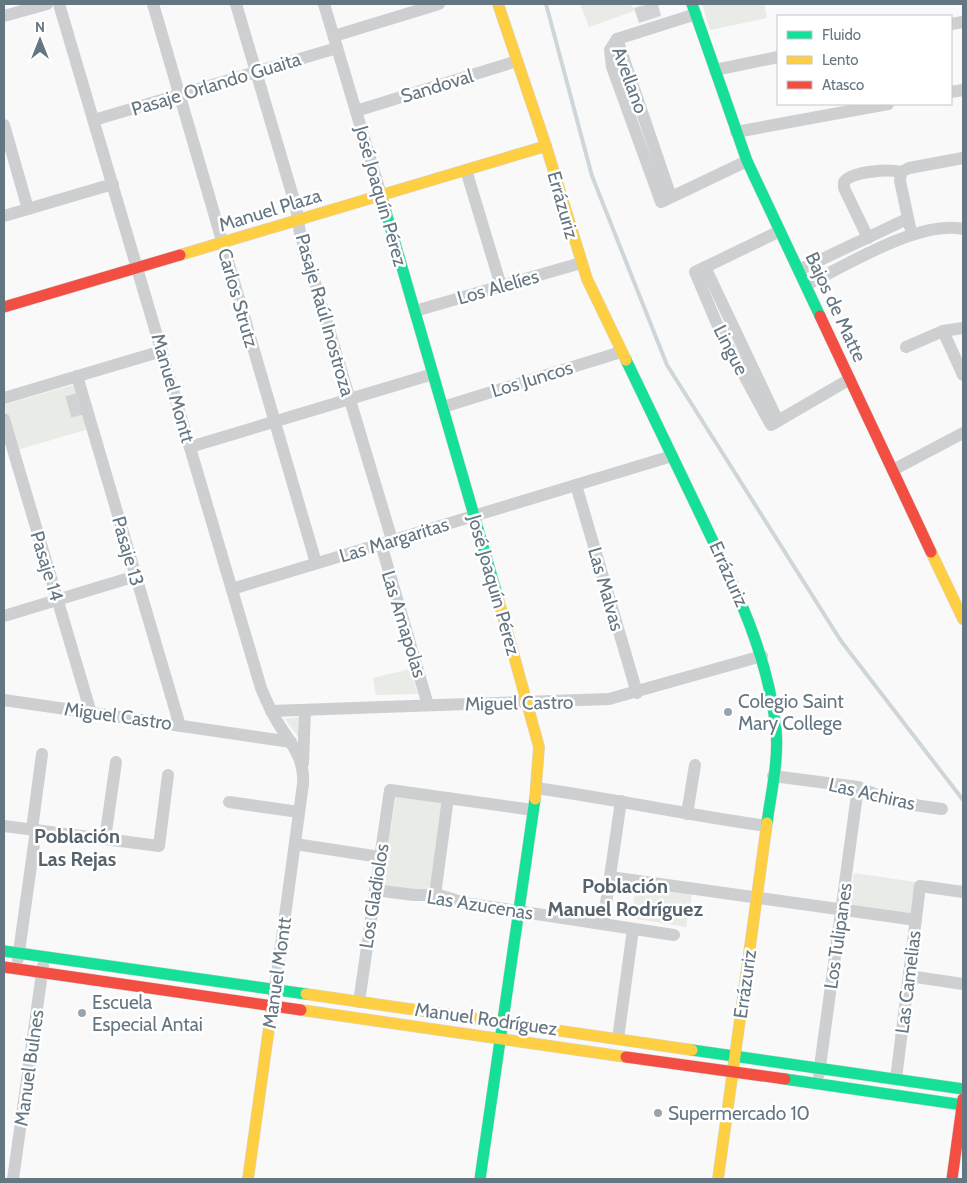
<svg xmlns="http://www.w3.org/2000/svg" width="967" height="1183" viewBox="0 0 967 1183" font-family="Cabin,sans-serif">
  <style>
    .green { fill: #e8ebe6 }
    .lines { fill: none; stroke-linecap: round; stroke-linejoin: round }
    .stream { stroke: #ced6d9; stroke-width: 4 }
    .building { fill: #d0d2d3; stroke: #e8e8e8 }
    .fast-casing { stroke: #d5d6d7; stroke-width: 12 }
    .slow-casing { stroke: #d5d6d7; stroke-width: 12 }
    .jam-casing { stroke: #d5d6d7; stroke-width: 12 }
    .street { stroke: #cecfd0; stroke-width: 12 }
    .fast { stroke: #16e098; stroke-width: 11 }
    .slow { stroke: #ffcf43; stroke-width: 11 }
    .jam { stroke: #f24e42; stroke-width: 11 }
    .poi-dot { fill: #99a4ac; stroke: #fff; stroke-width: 2 }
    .labels { text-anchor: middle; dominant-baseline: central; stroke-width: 5; stroke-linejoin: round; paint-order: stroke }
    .street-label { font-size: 19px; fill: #657683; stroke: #fff }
    .poi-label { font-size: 19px; fill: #657683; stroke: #fff; text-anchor: start }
    .neighbourhood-label { font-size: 20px; font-weight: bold; fill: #57646e; stroke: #fff }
  </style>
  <rect width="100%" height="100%" fill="#f9f9f9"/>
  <g class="green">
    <path d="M580,4H631L634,11L589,27Z"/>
    <path d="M702,4H764L767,18L710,30Z"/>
    <path d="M76,384L89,429L17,450L4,405Z"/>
    <path d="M410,669L418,694L376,695L373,678Z"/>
    <path d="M298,717L299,738L285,719Z"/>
    <path d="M396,794L445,801L430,894L382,886Z"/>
    <path d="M854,873L915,882L910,915L849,905Z"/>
    <path d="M636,885L692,894L686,927L631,918Z"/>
  </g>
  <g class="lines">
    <path class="stream" d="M546,4L592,176L667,365L841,641L963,800"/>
  </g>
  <g class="building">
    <path d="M648,4H658L661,16L639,23L634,8Z"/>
    <path d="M76,393L83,415L71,418L65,396Z"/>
  </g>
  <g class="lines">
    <defs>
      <g id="fast">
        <path d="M692,4L747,161L820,316"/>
        <path d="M381,195L498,598"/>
        <path d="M626,360C651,412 676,464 701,516C734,585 768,653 776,729C779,760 771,793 767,823"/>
        <path d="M4,951L306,994"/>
        <path d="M692,1050L963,1089"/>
        <path d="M785,1079L963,1105"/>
        <path d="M480,1179L535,799"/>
      </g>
      <g id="slow">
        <path d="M498,4L546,146L587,279L626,360"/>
        <path d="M180,255L546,146"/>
        <path d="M931,552L963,619"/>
        <path d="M498,598L539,747L535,799"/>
        <path d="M306,994L692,1050"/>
        <path d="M301,1010L626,1057"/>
        <path d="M248,1179L272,1006"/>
        <path d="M718,1179L767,823"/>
      </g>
      <g id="jam">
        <path d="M4,307L180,255"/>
        <path d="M820,316L931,552"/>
        <path d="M4,967L301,1010"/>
        <path d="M626,1057L785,1079"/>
        <path d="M952,1179L963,1099"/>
      </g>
    </defs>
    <use href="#fast" class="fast-casing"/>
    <use href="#slow" class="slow-casing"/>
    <use href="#jam" class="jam-casing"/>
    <g class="street">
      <path d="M59,4L261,688C266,700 271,712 278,723C291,744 305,758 303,784L274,996"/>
      <path d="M153,4L316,563"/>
      <path d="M236,4L296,207L300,233L392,540"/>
      <path d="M324,4L381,195"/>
      <path d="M4,16L47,4"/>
      <path d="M951,24L963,22"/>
      <path d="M334,36L439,4"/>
      <path d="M617,39L610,50L612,67L661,202L747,161"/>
      <path d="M617,39L671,197"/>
      <path d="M617,39L696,14"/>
      <path d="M715,70L778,57"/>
      <path d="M951,92L963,90"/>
      <path d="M356,111L517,61"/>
      <path d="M94,120L337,48"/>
      <path d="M4,125L28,209"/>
      <path d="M736,132L888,104"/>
      <path d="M466,170L501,286"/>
      <path d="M901,172L909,168L963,158"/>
      <path d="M901,172L900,181L910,227"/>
      <path d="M4,216L113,184"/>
      <path d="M780,231L695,272L720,331L771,425L850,379"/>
      <path d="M868,238L844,188V182C852,171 889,169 901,172"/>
      <path d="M705,267L778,421"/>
      <path d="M799,270L907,219"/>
      <path d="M806,285C847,265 919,220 963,229"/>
      <path d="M415,311L581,263"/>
      <path d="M943,331L963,375"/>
      <path d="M906,347L943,331L963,328"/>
      <path d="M77,376L180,726"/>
      <path d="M4,398L162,351"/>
      <path d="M443,407L621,352"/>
      <path d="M4,419L91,713"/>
      <path d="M190,447L433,374"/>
      <path d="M893,470L963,433"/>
      <path d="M576,485L637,693"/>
      <path d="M381,544L428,705"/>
      <path d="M232,589L672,456"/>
      <path d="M4,616L136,576"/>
      <path d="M4,700L291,742"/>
      <path d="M271,711L609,699L762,656"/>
      <path d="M303,763L305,710"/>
      <path d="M773,776L858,787L894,802L942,809"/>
      <path d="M536,788C613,799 689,815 766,826"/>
      <path d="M229,802L299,812"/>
      <path d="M687,814L695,765"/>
      <path d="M4,826L159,846L168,775"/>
      <path d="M32,829L42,754"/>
      <path d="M105,839L116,762"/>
      <path d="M295,844L380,857"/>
      <path d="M610,877L916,920"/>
      <path d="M375,890L414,895H439L465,903L674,935"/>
      <path d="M435,895L448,798"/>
      <path d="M603,924L621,801"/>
      <path d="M18,959L36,830"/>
      <path d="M909,976L963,984"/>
      <path d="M359,1002L390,790L533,810"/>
      <path d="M618,1039L633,929"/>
      <path d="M819,1074L858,787"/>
      <path d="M896,1079L920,886L963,892"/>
      <path d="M13,1179L43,966"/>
    </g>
    <use href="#fast" class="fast"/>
    <use href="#slow" class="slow"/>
    <use href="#jam" class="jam"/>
  </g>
  <g class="poi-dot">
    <circle cx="728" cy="712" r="5"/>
    <circle cx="82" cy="1013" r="5"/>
    <circle cx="658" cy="1113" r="5"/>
  </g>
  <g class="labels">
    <g class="street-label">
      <text transform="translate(630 80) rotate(70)">Avellano</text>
      <text transform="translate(216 84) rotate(-17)">Pasaje Orlando Guaita</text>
      <text transform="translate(437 86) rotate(-17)">Sandoval</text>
      <text transform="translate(381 196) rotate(74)">José Joaquín Pérez</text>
      <text transform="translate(563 205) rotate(74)">Errázuriz</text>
      <text transform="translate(270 210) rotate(-17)">Manuel Plaza</text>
      <text transform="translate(498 287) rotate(-16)">Los Alelíes</text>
      <text transform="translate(238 298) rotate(74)">Carlos Strutz</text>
      <text transform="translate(836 307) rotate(65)">Bajos de Matte</text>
      <text transform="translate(325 315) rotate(74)">Pasaje Raúl Inostroza</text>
      <text transform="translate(731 350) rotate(63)">Lingue</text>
      <text transform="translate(532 379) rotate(-17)">Los Juncos</text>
      <text transform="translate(173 388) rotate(74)">Manuel Montt</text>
      <text transform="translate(394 540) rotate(-17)">Las Margaritas</text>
      <text transform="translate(128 551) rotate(74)">Pasaje 13</text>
      <text transform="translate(47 566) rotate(73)">Pasaje 14</text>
      <text transform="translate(729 574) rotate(66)">Errázuriz</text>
      <text transform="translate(494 585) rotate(74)">José Joaquín Pérez</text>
      <text transform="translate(606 589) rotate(74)">Las Malvas</text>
      <text transform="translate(404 624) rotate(73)">Las Amapolas</text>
      <text transform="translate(519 703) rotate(-1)">Miguel Castro</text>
      <text transform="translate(118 716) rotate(8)">Miguel Castro</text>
      <text transform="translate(872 794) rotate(13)">Las Achiras</text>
      <text transform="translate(374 896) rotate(-81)">Los Gladiolos</text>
      <text transform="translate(480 905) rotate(9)">Las Azucenas</text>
      <text transform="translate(838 936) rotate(-82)">Los Tulipanes</text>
      <text transform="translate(277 973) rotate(-82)">Manuel Montt</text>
      <text transform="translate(908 982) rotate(-83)">Las Camelias</text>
      <text transform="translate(745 984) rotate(-82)">Errázuriz</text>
      <text transform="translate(486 1019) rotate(8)">Manuel Rodríguez</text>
      <text transform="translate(29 1068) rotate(-82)">Manuel Bulnes</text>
    </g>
    <g class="poi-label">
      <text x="738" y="701">Colegio Saint<tspan x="738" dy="22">Mary College</tspan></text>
      <text x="92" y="1002">Escuela<tspan x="92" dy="22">Especial Antai</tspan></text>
      <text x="668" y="1113">Supermercado 10</text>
    </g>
    <g class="neighbourhood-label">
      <text x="77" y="836">Población<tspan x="77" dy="23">Las Rejas</tspan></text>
      <text x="625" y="886">Población<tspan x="625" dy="23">Manuel Rodríguez</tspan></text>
    </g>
  </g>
  <rect width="967" height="1183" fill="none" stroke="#657683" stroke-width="10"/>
  <rect x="777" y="15" width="175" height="90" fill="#ffffff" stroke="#c1c8cd"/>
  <rect x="787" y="31" width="25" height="8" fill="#16e098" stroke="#c1c8cd"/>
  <text x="822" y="40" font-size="15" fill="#657683">Fluido</text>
  <rect x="787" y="56" width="25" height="8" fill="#ffcf43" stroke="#c1c8cd"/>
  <text x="822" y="65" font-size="15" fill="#657683">Lento</text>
  <rect x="787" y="81" width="25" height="8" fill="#f24e42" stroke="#c1c8cd"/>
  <text x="822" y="90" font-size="15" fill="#657683">Atasco</text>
  <g transform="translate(40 40)" stroke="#ffffff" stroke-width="4" paint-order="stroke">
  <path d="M0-4L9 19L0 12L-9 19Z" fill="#657683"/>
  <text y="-8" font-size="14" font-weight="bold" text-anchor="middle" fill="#657683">N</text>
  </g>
</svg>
